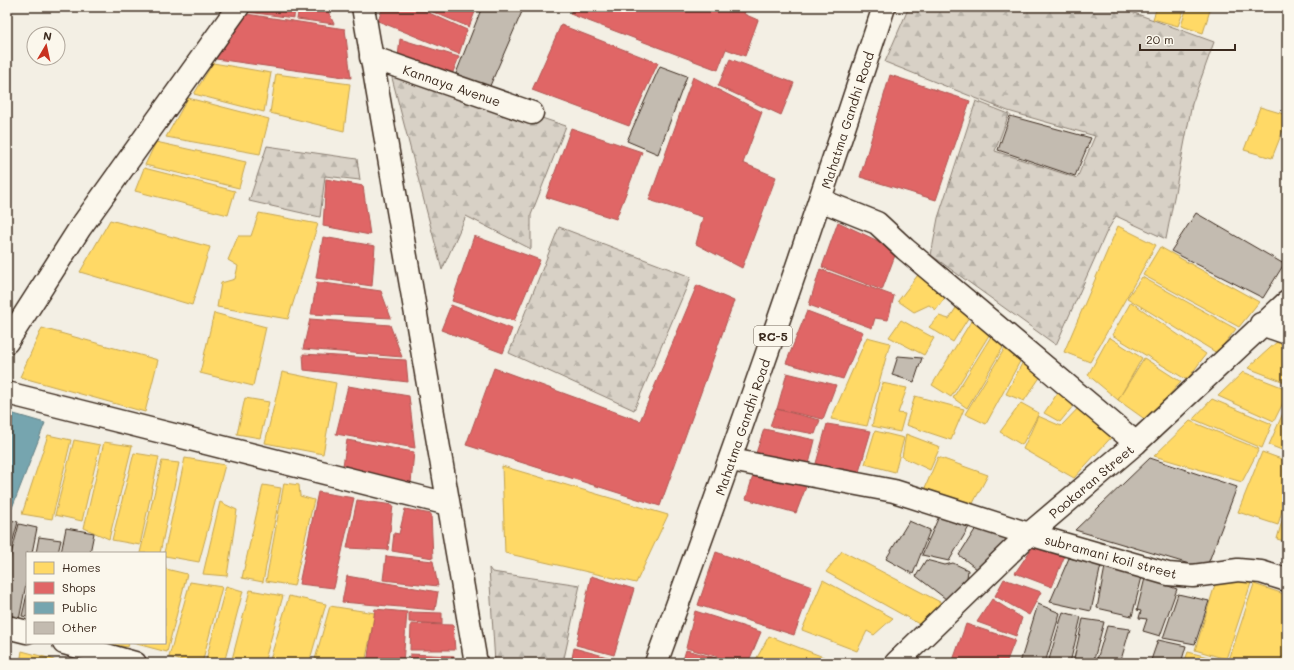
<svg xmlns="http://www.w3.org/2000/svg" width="1294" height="670" viewBox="0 0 1294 670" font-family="Mali,sans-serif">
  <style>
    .forest { fill: url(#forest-firs); stroke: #8a7e72 }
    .homes { fill: #ffd966; stroke: #c4a450 }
    .shops { fill: #e06666; stroke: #ae5450 }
    .public { fill: #76a5af; stroke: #648084 }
    .building { fill: #c3bbb0; stroke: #3b2a1e }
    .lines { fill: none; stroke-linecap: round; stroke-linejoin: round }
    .street-casing { stroke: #3b2a1e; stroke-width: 25 }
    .secondary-casing { stroke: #3b2a1e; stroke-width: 25 }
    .primary-casing { stroke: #3b2a1e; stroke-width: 25 }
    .street { stroke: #fbf7ec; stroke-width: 22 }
    .secondary { stroke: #fbf7ec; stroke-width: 22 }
    .primary { stroke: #fbf7ec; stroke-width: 22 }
    .labels { text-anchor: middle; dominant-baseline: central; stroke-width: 4; stroke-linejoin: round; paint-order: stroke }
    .shield { fill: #fbf7ec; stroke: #75685c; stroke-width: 1 }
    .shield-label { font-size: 12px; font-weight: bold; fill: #3b2a1e }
    .street-label { font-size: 13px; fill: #3b2a1e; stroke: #fbf7ec }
  </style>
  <defs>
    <pattern id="forest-firs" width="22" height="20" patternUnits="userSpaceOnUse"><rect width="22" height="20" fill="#d8d1c6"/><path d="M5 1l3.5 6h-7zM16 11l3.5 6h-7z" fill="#bab4aa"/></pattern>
  </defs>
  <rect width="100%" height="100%" fill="#f3efe4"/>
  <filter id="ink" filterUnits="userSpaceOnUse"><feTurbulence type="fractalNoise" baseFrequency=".025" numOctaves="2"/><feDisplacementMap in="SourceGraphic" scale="8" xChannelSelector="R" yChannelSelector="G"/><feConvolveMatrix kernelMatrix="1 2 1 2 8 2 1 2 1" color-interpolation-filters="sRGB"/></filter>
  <g filter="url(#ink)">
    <g class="forest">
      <path d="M909,7H1118L1214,42L1192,104L1166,239L1116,216L1107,231L1056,345L931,255L938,218L976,101L1009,114L995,151L1077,178L1095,136L1008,111L885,62Z"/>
      <path d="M396,70L566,126L531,215V249L466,216L442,270L392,78Z"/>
      <path d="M267,146L357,159L360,180L325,176L320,217L249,201Z"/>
      <path d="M559,227L691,277L634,410L509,353Z"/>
      <path d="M489,568L492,572L580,585L563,663H495Z"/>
    </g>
    <g class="homes">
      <path d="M1157,7H1185L1178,26L1153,19Z"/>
      <path d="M1187,7H1211L1203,33L1181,26Z"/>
      <path d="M213,63L271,73L264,112L194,94Z"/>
      <path d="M276,74L350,84L344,131L270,113Z"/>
      <path d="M188,98L269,119L260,154L166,137Z"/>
      <path d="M1260,107L1287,115V120L1272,158L1244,150Z"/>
      <path d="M156,142L246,162L239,188L145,165Z"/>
      <path d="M144,168L235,191L228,215L135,191Z"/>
      <path d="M259,213L318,224L288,319L217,307L221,283L235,279L238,266L228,260L238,236H251Z"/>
      <path d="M110,220L210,247L192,305L80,272Z"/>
      <path d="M1118,226L1156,245L1090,362L1064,352Z"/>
      <path d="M1160,247L1259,302L1239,327L1143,275Z"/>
      <path d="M921,271L949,292L936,310L929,305L914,312L898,301Z"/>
      <path d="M1142,277L1236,329L1217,353L1127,298Z"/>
      <path d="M1131,302L1206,354L1187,380L1112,335Z"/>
      <path d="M959,303L972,312L953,342L929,327L939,316L949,319Z"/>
      <path d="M214,313L266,327L253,386L200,373Z"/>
      <path d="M975,315L994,327L951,397L932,385Z"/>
      <path d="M901,320L934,338L924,355L889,337Z"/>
      <path d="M42,328L158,360L145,412L20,377Z"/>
      <path d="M995,330L1008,339L967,408L953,398Z"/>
      <path d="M867,337L890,343L867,426L831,419Z"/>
      <path d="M1109,337L1142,358L1118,400L1088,375Z"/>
      <path d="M1279,340L1287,343V383L1248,368Z"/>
      <path d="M1008,343L1024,354L986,424L965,414Z"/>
      <path d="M1026,356L1045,370L1024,401L1006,394Z"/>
      <path d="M1144,358L1181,382L1146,420L1118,400Z"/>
      <path d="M282,372L336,383L323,454L265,443Z"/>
      <path d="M1243,372L1287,389V395L1274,421L1218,396Z"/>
      <path d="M882,383L907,388L898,413L905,414L900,432L872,426Z"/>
      <path d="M1061,388L1078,400L1060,422L1044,413Z"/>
      <path d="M915,396L964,409L951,440L906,425Z"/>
      <path d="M245,398L269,402L260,438L237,434Z"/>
      <path d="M1212,399L1272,424L1262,448L1193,419Z"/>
      <path d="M1021,403L1039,413L1022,445L1000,432Z"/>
      <path d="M1083,403L1117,431L1074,478L1023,449L1038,416L1061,426Z"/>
      <path d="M1287,404V452L1269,445Z"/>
      <path d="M1190,421L1259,449L1242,482L1154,456Z"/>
      <path d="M875,431L904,438L895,472L865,464Z"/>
      <path d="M906,434L940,447L930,470L902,457Z"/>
      <path d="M48,435L71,440L52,519L22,514Z"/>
      <path d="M74,440L100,445L82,521L55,515Z"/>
      <path d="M104,442L132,446L109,539L84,528Z"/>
      <path d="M1262,452L1287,461V492L1278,525L1238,512Z"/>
      <path d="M134,453L159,457L140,545L112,540Z"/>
      <path d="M938,457L988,475L971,507L924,490Z"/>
      <path d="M185,458L225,465L199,562L165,556L164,553Z"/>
      <path d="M162,461L179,463L160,553H140Z"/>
      <path d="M502,466L668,515L636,583L505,553Z"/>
      <path d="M284,483L299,485L300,496L314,500L294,586L266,581Z"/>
      <path d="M263,485L281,488L263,582L242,578Z"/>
      <path d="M220,502L237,510L227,576L203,574Z"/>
      <path d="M1287,503V542L1277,539Z"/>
      <path d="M842,551L942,603L919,624L826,572Z"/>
      <path d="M165,564L166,569L187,574L167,652L133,643H165Z"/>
      <path d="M1217,578L1252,580L1226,659L1195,650Z"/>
      <path d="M823,580L893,618L874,635L867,631L857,651L802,630Z"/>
      <path d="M190,582L222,587L202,663H189L169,657Z"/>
      <path d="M1254,584L1287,595V646L1281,663H1241L1229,660Z"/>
      <path d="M226,586L243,591L224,663H205Z"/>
      <path d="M250,590L283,596L264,663H231Z"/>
      <path d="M289,596L326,604L309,663H269Z"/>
      <path d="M330,606L375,613L365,663H314Z"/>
      <path d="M769,636L839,663H754Z"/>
      <path d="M100,643H129L128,647Z"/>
      <path d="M1287,650V663H1283Z"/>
      <path d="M22,651L52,659L58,663H20Z"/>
      <path d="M1188,652L1208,657L1206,663H1184Z"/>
    </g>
    <g class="shops">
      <path d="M251,7H295L294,18L248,12Z"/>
      <path d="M299,7H326L334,24L297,19Z"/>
      <path d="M383,7H416L467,30L459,54L378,21Z"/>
      <path d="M421,7H477L469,27Z"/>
      <path d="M573,7H747L744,14L758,20L745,56L726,49L718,70L570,14Z"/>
      <path d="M240,13L345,29L351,78L216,59Z"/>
      <path d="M561,25L658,63L629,126L532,90Z"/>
      <path d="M400,39L459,57L451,77L398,57Z"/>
      <path d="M730,59L794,83L781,115L718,86Z"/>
      <path d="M890,75L970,101L936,200L860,177Z"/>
      <path d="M693,77L762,112L743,163L776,177L742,268L696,244L703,217L649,200Z"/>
      <path d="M571,128L642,152L616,219L546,197Z"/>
      <path d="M326,179L363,186L370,235L323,226Z"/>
      <path d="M838,222L897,250L882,290L822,267Z"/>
      <path d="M474,236L540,260L514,321L452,301Z"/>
      <path d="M323,237L375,246L372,286L316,278Z"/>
      <path d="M820,269L894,296L888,320L875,318L872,328L809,305Z"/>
      <path d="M317,282L381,291L391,318L311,314Z"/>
      <path d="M697,285L734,301L660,506L466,445L494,368L640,421Z"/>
      <path d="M451,305L512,329L503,353L441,330Z"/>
      <path d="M807,311L863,332L843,379L786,363Z"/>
      <path d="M310,319L390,325L402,357L303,349Z"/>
      <path d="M303,354L406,360L408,382L304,370Z"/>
      <path d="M787,373L836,385L823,419L777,409Z"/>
      <path d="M348,386L409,396L415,448L336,434Z"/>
      <path d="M776,409L820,420L815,434L770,426Z"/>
      <path d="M827,424L871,431L856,482L813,474Z"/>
      <path d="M764,429L815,440L807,472L754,459Z"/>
      <path d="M347,440L414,452L411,483L342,472Z"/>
      <path d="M756,466L809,479L796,513L746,499Z"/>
      <path d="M318,492L354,498L334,588L299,584Z"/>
      <path d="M357,500L393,505L388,550L347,548Z"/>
      <path d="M405,509L431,514L433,558L392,551L394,533L399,534Z"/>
      <path d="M1034,545L1065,555L1052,587L1015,573Z"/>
      <path d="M716,552L812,586L794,635L698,605Z"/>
      <path d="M386,556L433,561L438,586L383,580Z"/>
      <path d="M347,576L438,592L435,610L342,602Z"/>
      <path d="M591,576L634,589L614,655L576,645Z"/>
      <path d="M1004,579L1041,592L1029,615L995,596Z"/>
      <path d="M992,599L1022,618L1016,636L977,622Z"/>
      <path d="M375,609L407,612L403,663H367Z"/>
      <path d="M695,611L761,632L748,663H741L686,648Z"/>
      <path d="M409,612L442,613V624L409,622Z"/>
      <path d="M411,624L453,625L455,650H410Z"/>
      <path d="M966,624L1015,640L1006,663H952Z"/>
      <path d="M574,648L611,658L610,663H571Z"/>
      <path d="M686,650L735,663H682Z"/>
      <path d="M410,654L454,656L455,663H409Z"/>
    </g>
    <path class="public" d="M7,412L45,423L10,513L7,512Z"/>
    <g class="building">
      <path d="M482,7H524L489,88L455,76Z"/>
      <path d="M660,66L687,76L658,154L627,141Z"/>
      <path d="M1010,116L1091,138L1075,176L998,150Z"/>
      <path d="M1196,213L1284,264L1263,298L1171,251Z"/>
      <path d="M898,356L922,358L914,382L892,375Z"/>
      <path d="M1150,458L1237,487L1206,569L1075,530Z"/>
      <path d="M940,514L969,527L949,561L922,555Z"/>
      <path d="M7,519L18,522L7,562Z"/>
      <path d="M909,521L930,530L913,574L886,559Z"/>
      <path d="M19,524L37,528L32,553H27V579L19,620L7,617V570Z"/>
      <path d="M978,525L1011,540L982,573L959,555Z"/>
      <path d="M66,528L94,533L90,553H61Z"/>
      <path d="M39,537L61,540L58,553H36Z"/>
      <path d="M1069,558L1101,565L1091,611L1050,602Z"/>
      <path d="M926,560L945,565L953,563L968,570L967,578L946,599L916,576Z"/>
      <path d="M1105,567L1142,577L1132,616L1097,608Z"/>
      <path d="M1145,578L1177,589L1160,636L1143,631L1147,619L1139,618L1141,611L1137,610Z"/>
      <path d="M27,594V617L22,616Z"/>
      <path d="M1178,594L1209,601L1195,644L1163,638Z"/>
      <path d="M1038,604L1060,613L1045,663H1020Z"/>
      <path d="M1063,612L1081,617L1070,663H1048Z"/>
      <path d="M1083,619L1104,622L1093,663H1073Z"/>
      <path d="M1107,626L1130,629L1120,663H1096Z"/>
      <path d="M1158,640L1186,646L1181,663H1150Z"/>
    </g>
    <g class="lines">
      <defs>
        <g id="street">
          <path d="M371,57L532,113"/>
          <path d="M820,200L877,223L905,249L1136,443"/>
          <path d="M1261,324L1287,333"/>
          <path d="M7,342L80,228L238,7"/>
          <path d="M7,393L448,504"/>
          <path d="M731,460L894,491L1029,534L1168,574L1193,576L1238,570L1261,572L1287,580"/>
          <path d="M7,627L27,632"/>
          <path d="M64,643L135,663"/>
          <path d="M896,663L1029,534L1136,443L1287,302"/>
        </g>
        <path id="secondary" d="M363,7L476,663"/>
        <path id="primary" d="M656,663C736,446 812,227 884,7"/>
      </defs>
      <use href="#street" class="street-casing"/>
      <use href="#secondary" class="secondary-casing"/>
      <use href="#primary" class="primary-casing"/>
      <use href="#street" class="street"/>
      <use href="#secondary" class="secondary"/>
      <use href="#primary" class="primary"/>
    </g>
  </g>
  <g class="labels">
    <rect class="shield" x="754" y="326" width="38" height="20" rx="3"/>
    <g class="shield-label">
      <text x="773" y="336">RC-5</text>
    </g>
    <g class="street-label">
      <text transform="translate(452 85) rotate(19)">Kannaya Avenue</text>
      <text transform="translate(847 120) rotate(-72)">Mahatma Gandhi Road</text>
      <text transform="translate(742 427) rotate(-71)">Mahatma Gandhi Road</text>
      <text transform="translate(1091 481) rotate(-40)">Pookaran Street</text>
      <text transform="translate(1111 556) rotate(15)">subramani koil street</text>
    </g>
  </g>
  <rect width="1294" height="670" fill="none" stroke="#fbf7ec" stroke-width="24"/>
  <rect x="12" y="12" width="1270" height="646" fill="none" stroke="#3b2a1e" stroke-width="1.5" filter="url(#ink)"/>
  <rect x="26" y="552" width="140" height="92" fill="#fbf7ec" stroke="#aea59a"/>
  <rect x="34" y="562" width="20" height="12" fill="#ffd966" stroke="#aea59a"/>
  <text x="62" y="572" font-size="12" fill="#3b2a1e">Homes</text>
  <rect x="34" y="582" width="20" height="12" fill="#e06666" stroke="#aea59a"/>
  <text x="62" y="592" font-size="12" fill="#3b2a1e">Shops</text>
  <rect x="34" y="602" width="20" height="12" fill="#76a5af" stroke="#aea59a"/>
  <text x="62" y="612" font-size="12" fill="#3b2a1e">Public</text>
  <rect x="34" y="622" width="20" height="12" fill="#c3bbb0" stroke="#aea59a"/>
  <text x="62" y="632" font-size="12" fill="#3b2a1e">Other</text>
  <g transform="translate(46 46) rotate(9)"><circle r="19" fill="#fbf7ec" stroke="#aea59a"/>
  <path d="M0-3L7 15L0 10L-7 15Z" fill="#c8321e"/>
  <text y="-6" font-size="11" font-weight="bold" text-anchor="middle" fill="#3b2a1e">N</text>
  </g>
  <path d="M1140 44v6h95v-6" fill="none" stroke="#3b2a1e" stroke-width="2"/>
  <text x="1146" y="44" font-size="12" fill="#3b2a1e" stroke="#fbf7ec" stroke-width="3" paint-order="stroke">20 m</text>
</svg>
